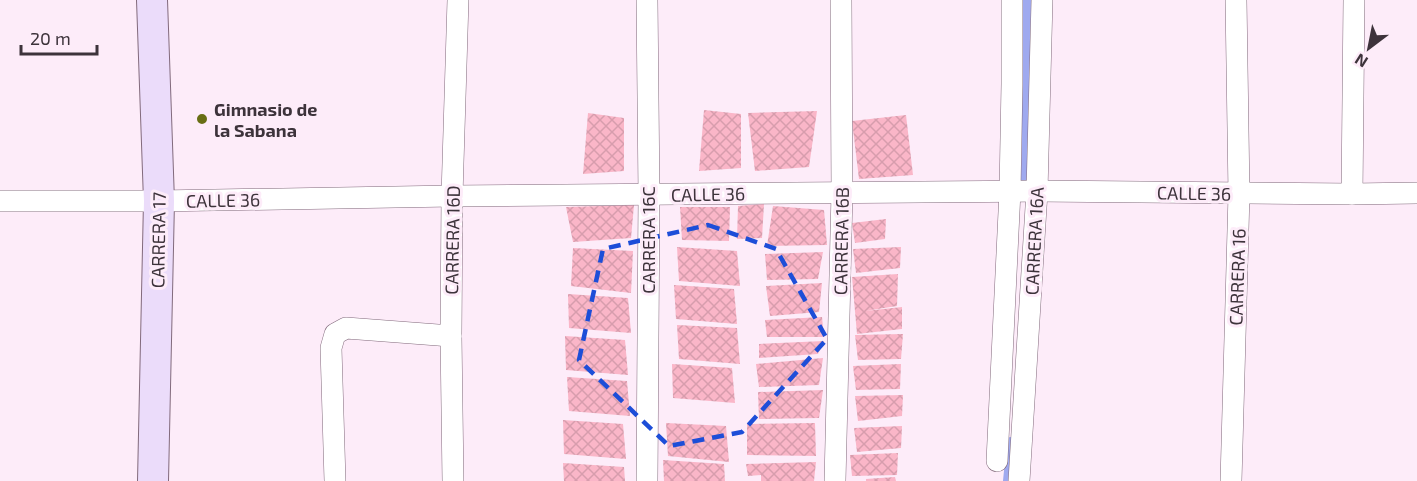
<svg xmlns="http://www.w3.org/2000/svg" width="1417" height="481" viewBox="0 0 1417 481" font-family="'Exo 2',sans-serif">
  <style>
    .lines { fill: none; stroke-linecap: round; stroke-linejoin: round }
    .stream { stroke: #9fa9ef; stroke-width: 8 }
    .building { fill: url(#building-cross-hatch) }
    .street-casing { stroke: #826a7c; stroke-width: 22 }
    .secondary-casing { stroke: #826a7c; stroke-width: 32 }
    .street { stroke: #fff; stroke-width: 21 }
    .secondary { stroke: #ebdcfa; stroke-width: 30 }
    .marked { fill: none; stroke: #1d4ed8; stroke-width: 4.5; stroke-dasharray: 12 8; stroke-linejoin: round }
    .poi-dot { fill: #686e14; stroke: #fdecf9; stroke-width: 2 }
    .labels { text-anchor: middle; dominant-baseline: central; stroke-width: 6; stroke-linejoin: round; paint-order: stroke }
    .poi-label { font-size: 18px; font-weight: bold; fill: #3d333b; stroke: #fdecf9; text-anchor: start }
    .street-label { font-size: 18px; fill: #3d333b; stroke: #fdecf9 }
  </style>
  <defs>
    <pattern id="building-cross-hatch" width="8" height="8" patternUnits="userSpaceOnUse" patternTransform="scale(1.5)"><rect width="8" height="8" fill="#fab6c8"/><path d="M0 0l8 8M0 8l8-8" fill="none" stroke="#d79dad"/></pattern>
  </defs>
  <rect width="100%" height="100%" fill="#fdecf9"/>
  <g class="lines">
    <g class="stream">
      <path d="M1025,180L1027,0"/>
      <path d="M1007,481L1011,441"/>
    </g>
  </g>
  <g class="building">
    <path d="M704,110L741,114V168L699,171Z"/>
    <path d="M817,111L809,167L755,171L748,113Z"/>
    <path d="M588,113L624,118V171L583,174Z"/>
    <path d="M906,115L913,175L859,179L852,121Z"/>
    <path d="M764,204L762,238L737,239L738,206Z"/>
    <path d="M634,205L631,238L573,242L566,207Z"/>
    <path d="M773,206L824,210L827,245L767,246Z"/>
    <path d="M680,207H730L729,241L682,240Z"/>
    <path d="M886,219L885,239L855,243L852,223Z"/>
    <path d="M677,247L737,251L740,286L679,281Z"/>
    <path d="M901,247L900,268L856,273L853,249Z"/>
    <path d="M573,248L633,251L631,293L571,286Z"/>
    <path d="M823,252L818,279L767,280L765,254Z"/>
    <path d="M898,274L897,306L865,311L902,307V329L857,334L852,277Z"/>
    <path d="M822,283L819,312L770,316L766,286Z"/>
    <path d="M674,285L734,289L737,324L676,319Z"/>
    <path d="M568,294L628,298L631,333L569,328Z"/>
    <path d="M822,317L824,337H767L765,320Z"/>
    <path d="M677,325L737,328L740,364L679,359Z"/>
    <path d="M903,334L901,359L858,360L855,335Z"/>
    <path d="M565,336L625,340L628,375L566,370Z"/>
    <path d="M824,341L818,354L759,358V344Z"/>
    <path d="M823,358L819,385L759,387L756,364Z"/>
    <path d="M672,364L732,368L735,403L673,398Z"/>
    <path d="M901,364L900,389L856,390L853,366Z"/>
    <path d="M567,377L627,381L630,416L569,411Z"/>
    <path d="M823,390L819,418L759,419L758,392Z"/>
    <path d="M903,395L902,416L858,421L855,396Z"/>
    <path d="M563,420L623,424L626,459L564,454Z"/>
    <path d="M666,423L726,426L729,462L668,456Z"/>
    <path d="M815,423L816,456L747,455V424Z"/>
    <path d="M902,426L901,448L857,452L854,428Z"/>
    <path d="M898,453L897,475L852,476L850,455Z"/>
    <path d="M663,460L724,464L725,481H664Z"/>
    <path d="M816,462L814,481H761V475L748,476L746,464Z"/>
    <path d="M563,463L624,467L625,481H564Z"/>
    <path d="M895,477L896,481H866V479Z"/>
  </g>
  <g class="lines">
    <defs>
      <g id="street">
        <path d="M1352,194L1354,0"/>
        <path d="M0,201H159L452,196L1037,191L1352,194L1417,193"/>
        <path d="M997,461L1010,191L1012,84V0"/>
        <path d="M335,481L331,348L335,334L346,328L451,336"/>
        <path d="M453,481L451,336L452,196L458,0"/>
        <path d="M647,481L649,195L647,0"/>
        <path d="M835,481L842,193L841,0"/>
        <path d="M1019,481L1037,191L1042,0"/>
        <path d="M1231,481L1239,194L1236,0"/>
      </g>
      <path id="secondary" d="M152,0L159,201L153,481"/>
    </defs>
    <use href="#street" class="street-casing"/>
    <use href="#secondary" class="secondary-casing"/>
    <use href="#street" class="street"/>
    <use href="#secondary" class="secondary"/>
  </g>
  <path class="marked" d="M708,225L776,249L827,339L742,432L669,446L579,360L603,249Z"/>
  <circle class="poi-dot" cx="202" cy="119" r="6"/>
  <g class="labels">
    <g class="poi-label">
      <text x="214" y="109">Gimnasio de<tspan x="214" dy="21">la Sabana</tspan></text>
    </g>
    <g class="street-label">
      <text transform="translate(1194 193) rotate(1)">CALLE 36</text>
      <text transform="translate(708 194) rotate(-1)">CALLE 36</text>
      <text transform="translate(223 200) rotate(-1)">CALLE 36</text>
      <text transform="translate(158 240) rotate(-89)">CARRERA 17</text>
      <text transform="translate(452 240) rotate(-89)">CARRERA 16D</text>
      <text transform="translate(648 240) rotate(-90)">CARRERA 16C</text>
      <text transform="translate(841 241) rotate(-89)">CARRERA 16B</text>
      <text transform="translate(1034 241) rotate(-87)">CARRERA 16A</text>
      <text transform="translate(1237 277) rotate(-88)">CARRERA 16</text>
    </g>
  </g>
  <g transform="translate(1369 48) rotate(212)" stroke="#fdecf9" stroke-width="4.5" paint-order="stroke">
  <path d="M0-4.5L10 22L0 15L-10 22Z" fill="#3d333b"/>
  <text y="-9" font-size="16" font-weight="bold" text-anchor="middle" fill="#3d333b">N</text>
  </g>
  <path d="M21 45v9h76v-9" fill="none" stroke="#3d333b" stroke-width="3"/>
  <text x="30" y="45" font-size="18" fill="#3d333b" stroke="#fdecf9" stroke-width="4.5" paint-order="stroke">20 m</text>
</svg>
